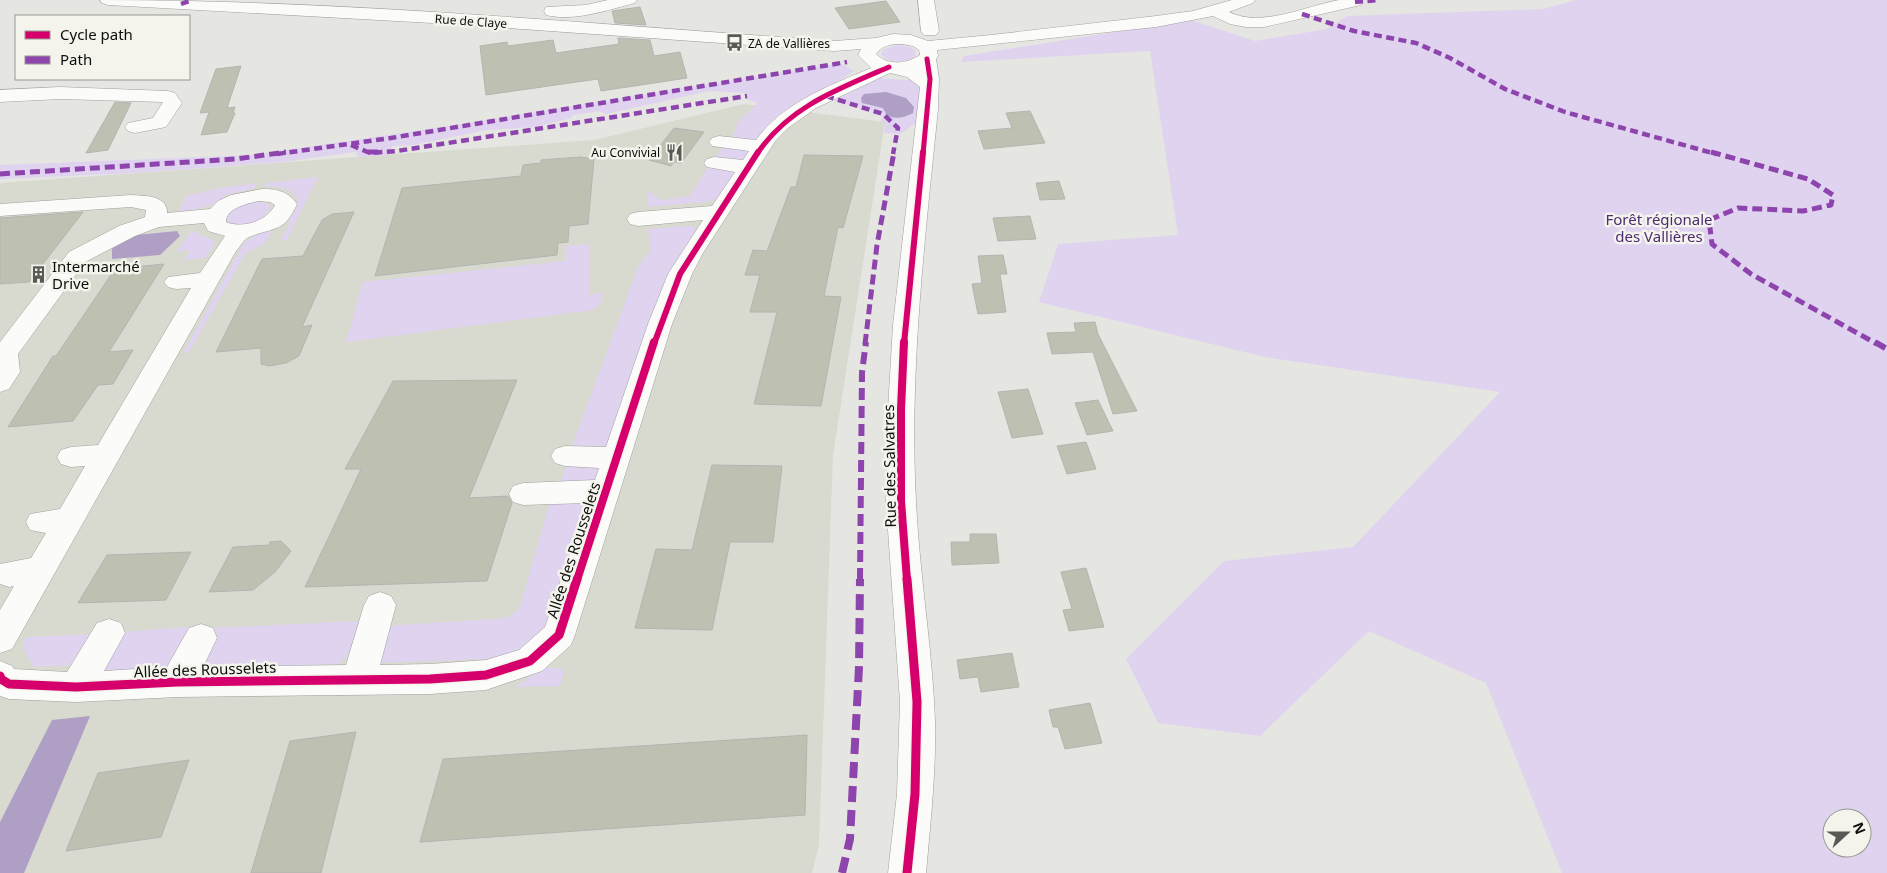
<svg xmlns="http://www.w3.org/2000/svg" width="1887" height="873" viewBox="0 0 1887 873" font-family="'Noto Sans',sans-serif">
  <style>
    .built { fill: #d8d9cf }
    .green { fill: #dfd3f0; fill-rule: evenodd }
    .water { fill: #af9fc5 }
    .building { fill: #bec0b1; stroke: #b4b4b1 }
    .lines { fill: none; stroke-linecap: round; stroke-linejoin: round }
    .minor-casing { stroke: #9fa09c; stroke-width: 1 }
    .minor { fill: #fbfbfa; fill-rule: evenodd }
    .quiet-far3 { stroke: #8e44ad; stroke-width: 4.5; stroke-dasharray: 8 4.5; stroke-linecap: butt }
    .quiet-far2 { stroke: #8e44ad; stroke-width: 5; stroke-dasharray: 10 5; stroke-linecap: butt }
    .quiet-far1 { stroke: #8e44ad; stroke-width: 6; stroke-dasharray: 12 6; stroke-linecap: butt }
    .quiet { stroke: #8e44ad; stroke-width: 8; stroke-dasharray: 16 8; stroke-linecap: butt }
    .cycleway-far3-casing { stroke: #f4f4ed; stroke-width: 7 }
    .cycleway-far2-casing { stroke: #f4f4ed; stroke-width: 9 }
    .cycleway-far1-casing { stroke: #f4f4ed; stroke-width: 11 }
    .cycleway-casing { stroke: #f4f4ed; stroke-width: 12 }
    .cycleway-far3 { stroke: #d6006c; stroke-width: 5 }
    .cycleway-far2 { stroke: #d6006c; stroke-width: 6 }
    .cycleway-far1 { stroke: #d6006c; stroke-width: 8 }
    .cycleway { stroke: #d6006c; stroke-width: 9 }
    .labels { text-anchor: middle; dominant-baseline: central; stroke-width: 5; stroke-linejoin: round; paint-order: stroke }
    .far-street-label { font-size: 12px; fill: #0d0d0b; stroke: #f4f4ed }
    .far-poi-label { font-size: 12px; fill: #0d0d0b; stroke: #f4f4ed; text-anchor: start }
    .park-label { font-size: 15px; fill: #4d2b71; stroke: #f4f4ed }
    .poi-label { font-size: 15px; fill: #0d0d0b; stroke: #f4f4ed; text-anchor: start }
    .street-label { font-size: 15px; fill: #0d0d0b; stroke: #f4f4ed }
  </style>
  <rect width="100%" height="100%" fill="#e5e6e1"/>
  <path class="built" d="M744,104L885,122L833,455L819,845L812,873H0V183L594,140Z"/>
  <g class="green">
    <path d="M1576,0H1887V873H1562L1486,683L1369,631L1260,736L1158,723L1126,659L1224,561L1353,547L1500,392L1265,357L1039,302L1058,244L1178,235L1150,51L961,62L964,56L1191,20L1255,41L1327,29L1347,16L1543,9ZM1832,818H1862V848H1832Z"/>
    <path d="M899,45L910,47L916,51L915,57C904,63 889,64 881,54L884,49Z"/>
    <path d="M840,63L854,71L809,100L774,119L761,137L756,141L731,139L739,121L758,103L746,99L745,93L709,91L606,114L599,111L573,115L572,118L534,127L486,130L414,145L392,146L389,155L358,157L356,152L282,162L134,173L0,179V165L253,155L449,126Z"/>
    <path d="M879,78L907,80L911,78C926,87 919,107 917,122L900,134L884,133L885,123L881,122L883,114L834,101Z"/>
    <path d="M725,146L751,150L743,162L713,159Z"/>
    <path d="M709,166L738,170L718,198L707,202L647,207L648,191L661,200L690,196Z"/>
    <path d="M318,177L287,240H281L289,226L290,217L295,212L298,199C291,187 276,186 264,187L266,183Z"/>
    <path d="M257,183L255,188L226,195L223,196L224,199L203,208L179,211L186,196L218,188Z"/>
    <path d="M253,201L269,204L270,210C262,222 236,232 225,219L232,208Z"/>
    <path d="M689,226L694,227L697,231L613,442L604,447L572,446L639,265L651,250L648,229Z"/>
    <path d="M274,228L265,243L245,254L189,352H184L244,243L252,237Z"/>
    <path d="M192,231L215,241L206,258L184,260L190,250L176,252Z"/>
    <path d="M589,244V295L603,292L602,302L593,310L346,342L363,282L565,261V246Z"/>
    <path d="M567,463L600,465L602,479L559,487Z"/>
    <path d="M550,501H593L556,621L537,640L509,654L492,659L375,663L386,626L494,619L509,617L520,607Z"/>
    <path d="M360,621L347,656L338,664L209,669L205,661L213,628Z"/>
    <path d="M200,626L172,673L102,672L123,632Z"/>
    <path d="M97,634L78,665L34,667L23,649L25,637Z"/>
    <path d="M545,667L564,669L560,686L515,687Z"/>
  </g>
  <g class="water">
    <path d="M886,92L906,98L914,107L913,113C904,118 897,119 887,116L883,108L862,103L861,98L864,94Z"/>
    <path d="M177,231L180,236L160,255L112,259V249L127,236Z"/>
    <path d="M90,716L24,873H0V822L52,720Z"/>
  </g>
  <g class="building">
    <path d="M886,1L900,22L849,29L835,8Z"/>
    <path d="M640,7L646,25L615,23L612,11Z"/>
    <path d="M618,38L650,40L654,56L680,52L687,78L601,91L598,79L486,95L480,46L507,42L508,46L553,40L556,53L619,44Z"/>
    <path d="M241,66L227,108L235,107L233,113H235L227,132L201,135L209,112L200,113L216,69Z"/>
    <path d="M115,102L131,103L108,150L86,153Z"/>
    <path d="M1030,111L1045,143L984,149L978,131L1012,128L1006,113Z"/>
    <path d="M674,128L704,132L681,163L674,162L671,166L649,160Z"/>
    <path d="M804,155L863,156L843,228L838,227L824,296L841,297L821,406L754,404L777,312H750L760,275H745L753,250L767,251L791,187H796Z"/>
    <path d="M580,157L594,159L588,224L569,226L568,242L558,243L557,255L375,276L402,188L521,176L523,165L541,163V160Z"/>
    <path d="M1059,181L1065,199L1040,200L1036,183Z"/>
    <path d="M83,212L29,282L0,284V218Z"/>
    <path d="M354,212L302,327L312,325L299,356L286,363L269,366L261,364V348L216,352L262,259L303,256L322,220L332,214Z"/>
    <path d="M1030,216L1036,239L998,241L993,218Z"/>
    <path d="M1003,255L1007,274H1000L1006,312L978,314L972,284L982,283L978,256Z"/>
    <path d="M164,264L109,352L133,350L113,384L98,385L73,421L8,427L53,356H56L115,269Z"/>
    <path d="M1095,322L1098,334L1137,411L1113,414L1093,352L1052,354L1047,333L1076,332L1074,323Z"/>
    <path d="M517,380L469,498L508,496L512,503L487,581L305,587L361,469H345L393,381Z"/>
    <path d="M1028,389L1043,434L1012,438L998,392Z"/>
    <path d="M1098,400L1113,431L1087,435L1075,403Z"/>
    <path d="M1086,442L1096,469L1067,474L1057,446Z"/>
    <path d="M712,465L782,466L773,542H730L712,630L635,628L656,549L692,550Z"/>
    <path d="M970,534H996L999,563L952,565L951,542H970Z"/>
    <path d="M281,541L291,551L275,572L253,590L209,592L233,547L269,545L270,542Z"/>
    <path d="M191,552L166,600L78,603L107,555Z"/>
    <path d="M1086,568L1104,627L1069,631L1063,610L1072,609L1061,572Z"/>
    <path d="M1012,653L1019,687L981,692L978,677L960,679L957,660Z"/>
    <path d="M1090,703L1102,743L1065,749L1058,727H1053L1049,710Z"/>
    <path d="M356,732L321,873H251L290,741Z"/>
    <path d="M807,735L805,815L420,842L443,759Z"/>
    <path d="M189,760L161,837L66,851L98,773Z"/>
  </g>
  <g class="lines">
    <defs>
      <g id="minor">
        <path d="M100,0C345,0 590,24 834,41L876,38L893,34L911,35L928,41L991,35L1156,16L1193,11L1232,0H1255L1253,3L1229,12C1261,28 1306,6 1339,0C1346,0 1354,0 1362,0L1363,2L1361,5L1264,27H1246L1230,24L1213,16L1156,27L937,50L938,56L936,59L939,79L938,109C925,239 909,370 916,501C919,567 930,634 934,700C938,757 931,816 926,873H888L897,794L900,702L886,501L888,409L893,325L920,87L907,77L890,73L816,108L788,128L776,140L703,253L692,274L672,324L575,635L571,645L542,671L486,690L430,694L177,697L76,702L9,699L0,696V661L12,666L14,669L67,672L97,623L109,619L121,623L125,633L104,671L167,667L189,628L201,624L213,628L217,638L203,667L346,665L364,605L369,596L380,592L391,596L396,605L380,665L430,664L486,660L519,650L545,627L587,503L523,505L513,502L509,494L513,486L523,483L595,480L599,468L565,466L555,463L551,456L555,449L565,446L606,447L648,324L668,274L703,220L638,226L630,224L627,219L630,214L638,212L712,206L735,172L707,167L704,163L707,159L714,157L743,160L749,151L712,146L709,142L712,138L719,136L756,140C782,103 831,85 871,68L858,55L861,49L834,51L450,24L108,5L102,3ZM902,44L913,46L919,50L920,55C907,64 888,66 876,54C882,45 892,44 902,44Z"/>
        <path d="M608,0H637L635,3C607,10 574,22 546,15L544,11L546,7L586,5Z"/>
        <path d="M918,0H934L939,31L936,35H924L921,31Z"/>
        <path d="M60,87L168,91L175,93L182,103L166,127L135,133L128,131L125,127L128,123L153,118L163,102L60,99L0,102V90Z"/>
        <path d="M262,189C277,189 288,191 297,204C284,233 274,227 249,237C244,239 240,247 236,251L12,649L0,653V610L14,586L9,587L0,584V564L31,558L46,533L30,530L26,522L30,514L60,509L85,466L71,467L61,464L57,457L61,450L71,447L98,445L191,288L176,289L168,287L164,282L168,277L200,273L225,236L208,231L204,223L159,227L135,236L85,262L18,354L20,372L9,389L0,392V342L69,252L119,226L145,217L146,210L131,207L0,216V204L131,195C144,196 168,195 167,213L210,209L218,201L231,195ZM258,201L270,202L275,205C267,221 243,229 226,222C226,208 247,204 258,201Z"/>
      </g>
    </defs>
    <use href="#minor" class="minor-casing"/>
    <use href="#minor" class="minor"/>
    <g class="quiet-far3">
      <path d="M1355,2L1379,0"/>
      <path d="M181,4L192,0"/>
      <path d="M1302,14L1354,31L1416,43L1450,58L1505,89L1565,112L1716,154"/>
      <path d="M826,96L883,114L898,128L893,154"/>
      <path d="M351,145L370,153L397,151L747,96"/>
      <path d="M277,154L391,138L847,62"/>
    </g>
    <g class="quiet-far2">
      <path d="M368,152H380"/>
      <path d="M1711,152L1808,179L1833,195L1831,205L1803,211L1738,208L1709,220L1712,244L1751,274L1877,344"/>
      <path d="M0,174L236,159L286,152"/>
      <path d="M865,344L877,245L894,152"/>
    </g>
    <g class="quiet-far1">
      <path d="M1875,342L1887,349"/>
      <path d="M860,580L862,372L866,342"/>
    </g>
    <path class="quiet" d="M842,873L850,839L859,667L860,579"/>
    <defs>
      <g id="cycleway-far3">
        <path d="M757,154C788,107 840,88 889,67"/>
        <path d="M923,154L930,79L927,59"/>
      </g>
      <g id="cycleway-far2">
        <path d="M654,344L680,274L758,152"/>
        <path d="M904,344L923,152"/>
      </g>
      <g id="cycleway-far1">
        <path d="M904,342L901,409V501L907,580"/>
        <path d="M577,580L654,342"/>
      </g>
      <g id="cycleway">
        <path d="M0,676L1,679L9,684L76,687L177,682L430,679L486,675L530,661L559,635L577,579"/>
        <path d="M907,873L915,794L917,702L907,579"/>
      </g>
    </defs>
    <use href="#cycleway-far3" class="cycleway-far3-casing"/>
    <use href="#cycleway-far2" class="cycleway-far2-casing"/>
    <use href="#cycleway-far1" class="cycleway-far1-casing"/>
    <use href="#cycleway" class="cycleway-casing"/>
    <use href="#cycleway-far3" class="cycleway-far3"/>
    <use href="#cycleway-far2" class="cycleway-far2"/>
    <use href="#cycleway-far1" class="cycleway-far1"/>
    <use href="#cycleway" class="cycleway"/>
  </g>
  <defs>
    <symbol id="bus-bare" viewBox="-9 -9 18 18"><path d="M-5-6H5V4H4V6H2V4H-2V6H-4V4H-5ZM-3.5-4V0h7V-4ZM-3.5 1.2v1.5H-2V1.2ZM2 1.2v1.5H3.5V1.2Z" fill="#595956" stroke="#f4f4ed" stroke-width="2.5" paint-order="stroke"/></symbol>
    <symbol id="restaurant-bare" viewBox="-9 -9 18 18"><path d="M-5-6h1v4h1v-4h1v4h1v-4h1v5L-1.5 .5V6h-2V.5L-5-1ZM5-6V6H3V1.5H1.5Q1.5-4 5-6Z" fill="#595956" stroke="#f4f4ed" stroke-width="2.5" paint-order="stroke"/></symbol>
    <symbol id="building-bare" viewBox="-9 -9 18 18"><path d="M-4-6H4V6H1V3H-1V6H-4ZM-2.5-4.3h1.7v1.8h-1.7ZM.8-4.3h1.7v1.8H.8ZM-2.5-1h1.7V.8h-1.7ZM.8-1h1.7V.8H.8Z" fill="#595956" stroke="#f4f4ed" stroke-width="2.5" paint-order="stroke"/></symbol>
  </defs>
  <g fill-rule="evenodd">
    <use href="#bus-bare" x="722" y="30" width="25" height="25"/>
    <use href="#restaurant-bare" x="662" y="140" width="25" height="25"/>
    <use href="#building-bare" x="26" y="262" width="25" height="25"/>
  </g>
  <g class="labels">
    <g class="far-street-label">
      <text transform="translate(471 21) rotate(4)">Rue de Claye</text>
    </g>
    <g class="far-poi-label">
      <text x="748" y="43">ZA de Vallières</text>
      <text x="660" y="152" text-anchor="end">Au Convivial</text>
    </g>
    <g class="park-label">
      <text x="1659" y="219">Forêt régionale<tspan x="1659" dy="17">des Vallières</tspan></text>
    </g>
    <g class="poi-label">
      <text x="52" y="266">Intermarché<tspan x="52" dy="17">Drive</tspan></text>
    </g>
    <g class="street-label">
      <text transform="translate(889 466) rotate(-91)">Rue des Salvatres</text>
      <text transform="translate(573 550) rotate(-72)">Allée des Rousselets</text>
      <text transform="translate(205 669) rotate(-2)">Allée des Rousselets</text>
    </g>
  </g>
  <rect x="15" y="15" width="175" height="65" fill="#f4f4ed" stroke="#989893"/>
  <rect x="25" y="31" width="25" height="8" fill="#d6006c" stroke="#989893"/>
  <text x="60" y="40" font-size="15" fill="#0d0d0b">Cycle path</text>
  <rect x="25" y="56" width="25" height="8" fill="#8e44ad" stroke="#989893"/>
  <text x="60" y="65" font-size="15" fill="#0d0d0b">Path</text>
  <g transform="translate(1847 833) rotate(69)"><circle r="24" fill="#f4f4ed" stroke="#989893"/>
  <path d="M0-4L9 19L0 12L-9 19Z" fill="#595956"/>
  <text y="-8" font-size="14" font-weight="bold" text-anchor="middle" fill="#0d0d0b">N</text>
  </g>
</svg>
